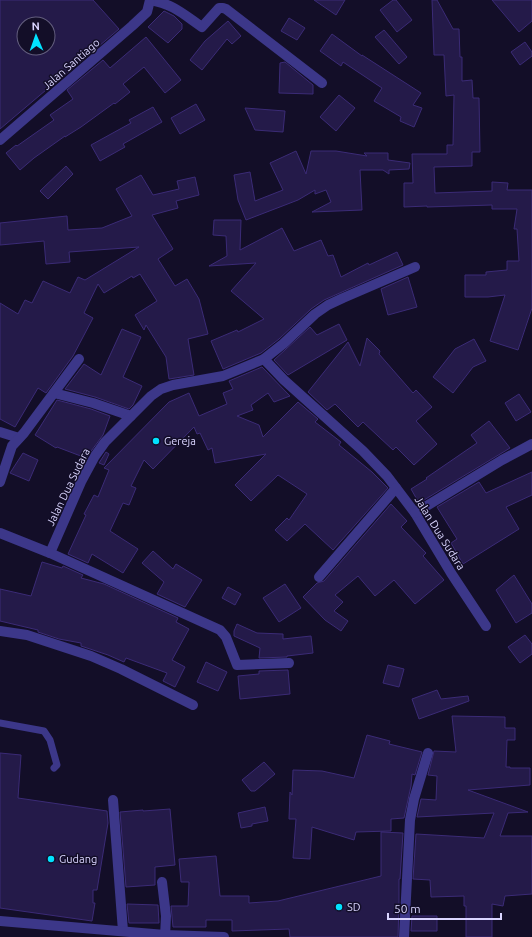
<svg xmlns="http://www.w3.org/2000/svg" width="532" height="937" viewBox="0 0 532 937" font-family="Ubuntu,sans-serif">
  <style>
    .building { fill: #241a49; stroke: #3b2b76; fill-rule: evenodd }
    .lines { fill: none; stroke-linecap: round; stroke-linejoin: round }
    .lane { stroke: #3c3789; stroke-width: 7 }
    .street { stroke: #3c3789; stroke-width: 10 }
    .poi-dot { fill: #01e2ff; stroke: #130e28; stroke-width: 1.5 }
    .labels { text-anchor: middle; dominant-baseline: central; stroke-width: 3; stroke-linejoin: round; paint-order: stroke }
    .street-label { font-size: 11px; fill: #dad5ff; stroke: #130e28 }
    .poi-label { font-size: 11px; fill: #dad5ff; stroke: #130e28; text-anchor: start }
  </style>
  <rect width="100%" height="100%" fill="#130e28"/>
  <g class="building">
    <path d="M0,0H93L119,29L59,80V79L0,129ZM24,24H48V48H24Z"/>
    <path d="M314,0H345L336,15Z"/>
    <path d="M393,0H396L412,20L397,32L380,10Z"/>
    <path d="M432,0H437L453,29H459L460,57H462V81L472,80L473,98H479L480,152H472V166L434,167L435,193L492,191V182L508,183L507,190H532V308L518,350L490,341L505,295L488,297H465V275H486V272L507,270V261H519L517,229H514L517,209H492V205L427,207V206L404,207V183H413L412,154H447V145H453L454,95L446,96L444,55H434Z"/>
    <path d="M492,0H532V21L519,32Z"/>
    <path d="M164,11L174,16L182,24V29L168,43L148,27Z"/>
    <path d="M289,18L305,28L297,40L281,31Z"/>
    <path d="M228,21L241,36L232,44L227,39L202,70L190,60L205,41Z"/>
    <path d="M384,30L407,57L399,64L375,37Z"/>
    <path d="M332,34L362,56V55L421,93L413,105L422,108L414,127L400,121L401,117L374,101L382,88L343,62L341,66L320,51Z"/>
    <path d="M146,37L181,80L165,93L144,67L123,84L130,92L115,104L114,103L81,127L65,137V136L34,158L20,170L6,153L16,145L17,146L54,120L50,115L73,99L67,90L103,60L110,68Z"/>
    <path d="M525,42L532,52V56L520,65L511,52Z"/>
    <path d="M285,62L313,85V94L279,93L280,63Z"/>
    <path d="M339,95L355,108L336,131L320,117Z"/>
    <path d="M196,104L205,120L180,134L171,118Z"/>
    <path d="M153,107L162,122L123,144L125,147L100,161L91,145L131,123L129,120Z"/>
    <path d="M245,108L285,111L283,132L255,130Z"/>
    <path d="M296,151L306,174L311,151H336L367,156L364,153H388V160L410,163L409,169L389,170V174L383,170H360L362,210L312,212L331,202L326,190L315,194V190L298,200L246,220L238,200L234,175L250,172L255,201L283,190L270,163Z"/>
    <path d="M66,166L73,174L48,199L40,191Z"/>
    <path d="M141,175L153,195L179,189L177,181L195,177L199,195L176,201L178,208L152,215L173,249L158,259L175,286L187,279L199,299L208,334L188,339L194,375L169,379L166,357L146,325L144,330L135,315L157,301L140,274L133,278L132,276L104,293L98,284L84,313L93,318L73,356L46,393L38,388L15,427L0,419V303L18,314L25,300L32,303L43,281L70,293L78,277L85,280L139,247L69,252L70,262L46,264L44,241L0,245V223L67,216L68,230L102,228L132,216L116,189Z"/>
    <path d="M214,220H241L240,250L282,228L294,251L321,240L328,256L333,255L341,277L368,263L369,265L397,252L403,265L324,300L311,309L279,339L261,353L223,369L211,341L237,330L238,332L264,319L231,291L256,263L209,266L227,256L226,236L213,235Z"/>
    <path d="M408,277L417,307L388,315L381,289Z"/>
    <path d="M339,324L347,340L288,375L274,360L310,327L317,335Z"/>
    <path d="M122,329L141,337L123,377L142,386L133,405L129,409L95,397L65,389L84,364L101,375Z"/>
    <path d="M367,338L380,351L379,354L413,393L416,390L432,407L416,421L437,444L414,465L396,447L393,450L363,422L358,427L335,404L327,410L308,392L348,342L360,366Z"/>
    <path d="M474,339L486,361L473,367L453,393L433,377L455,349Z"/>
    <path d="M262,367L290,396L274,402L268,393L251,405L253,410L237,416L259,425L263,437L298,402L318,419L315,422L341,442L339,445L372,472L388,488L333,550L305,524L287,541L275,530L287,518L289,520L307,494L278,475L251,501L235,485L266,454L215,463L212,448L208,450L200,433L197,434L194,427L153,469L144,460L131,486L136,488L129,505L123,503L110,531L138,549L123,573L92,554L88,563L68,554L86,515L84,514L94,495L98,497L109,470L104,468L169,402L189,393L199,416L227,404L223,393L233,389L229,381Z"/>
    <path d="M519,394L531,412L516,421L505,403Z"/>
    <path d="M57,400L91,409L110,416L103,435L86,458L57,447L56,448L35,435Z"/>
    <path d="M489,421L510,448L419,503L411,489L427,479L426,478L477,443L471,435Z"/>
    <path d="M106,452L109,454L104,465L99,463Z"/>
    <path d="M23,453L38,460L29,481L10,473Z"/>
    <path d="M532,472V495L506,507L519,529L463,564L451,543L457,539L437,507L479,482L486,493Z"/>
    <path d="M391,504L407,521L401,527L426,553L423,556L444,580L415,604L394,580L375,596L358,576L335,595L343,602L334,611L348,621L341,631L325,620L303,597L317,583L324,581Z"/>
    <path d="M153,551L173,569L176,564L202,580L185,607L157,594L164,582L142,563Z"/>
    <path d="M42,562L62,568L63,566L83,575L81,578L104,584L178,618L176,622L189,629L172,660L185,667L175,687L163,681L167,673L126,658L124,662L108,655L81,646V643L59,639L38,632V630L0,621V589L31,596Z"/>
    <path d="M514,575L532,604V613L516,623L496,590Z"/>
    <path d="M285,584L301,608L279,622L263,598Z"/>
    <path d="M228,587L241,594L235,605L222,598Z"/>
    <path d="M237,624L257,633L283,634V639L311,636L313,653L287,656V657L259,658L260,648L234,636V631Z"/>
    <path d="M525,635L532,644V654L520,663L508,647Z"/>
    <path d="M206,662L227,672L218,691L197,682Z"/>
    <path d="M388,665L404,669L399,687L383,683Z"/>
    <path d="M288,670L290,694L240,699L238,676L259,674V671Z"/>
    <path d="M437,690L441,699L468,696L469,701L419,719L412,699Z"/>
    <path d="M452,716L505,717V728H515V740H507L506,767H510V768H530V785L468,790L528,812L508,813L500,836H532V894L505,896L503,906L492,904V937H466V906H464V896L431,897L430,880L413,879L416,834L484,838L494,813L417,817L421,799L436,800L437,776L428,775L434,751L456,752Z"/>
    <path d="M367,735L390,741L389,744L422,752L415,775L412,774L411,786L404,818L391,819V831L356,832L354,840L312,827L310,859L293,858L296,819H289L290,792L292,795L293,770L322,771L354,778Z"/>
    <path d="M0,753L21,755L18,798L107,811L108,823L97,890H93V903H95L92,921L0,908Z"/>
    <path d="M264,762L275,774L255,791H251L242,780Z"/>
    <path d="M265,807L268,821L252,824V826L241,828L238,813Z"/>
    <path d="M170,809L175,865L155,867V885L126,887L120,812L143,810V811Z"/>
    <path d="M381,832L403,833L400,879H399V903L398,937H290L289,929L232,931V920H206V927H173L171,906H188L189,882H181L179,859L216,856L220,896H249V903L278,901L381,876Z"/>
    <path d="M127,904L158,905L159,923H129Z"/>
    <path d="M412,916H437V931H411Z"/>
  </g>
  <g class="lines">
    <path class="lane" d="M0,723L44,731L50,740L57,765L54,768"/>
    <g class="street">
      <path d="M150,0C173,4 183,14 202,27L219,8H223L226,9L322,83"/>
      <path d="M0,140L132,26L147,12L150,0"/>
      <path d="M264,359L284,380L363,451L387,476L415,513L451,573L486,626"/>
      <path d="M54,393L93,403L131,416"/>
      <path d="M0,432L19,438"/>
      <path d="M0,482L12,446L24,433L79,359"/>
      <path d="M415,513L502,460L532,444"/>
      <path d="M0,533L50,553L81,482L95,456L105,442L151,396L161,389L173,385L223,376L264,359L283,344L315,314L328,305L343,298L415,267"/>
      <path d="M50,553L220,630L226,637L237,665L289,663"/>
      <path d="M319,577L396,488"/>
      <path d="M0,631L27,635L91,656L121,669L193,705"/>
      <path d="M113,800L123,931"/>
      <path d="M162,882L166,916L165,937"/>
      <path d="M0,921L165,935L224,937"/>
      <path d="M404,937L410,820L414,799L428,753"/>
    </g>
  </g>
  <g class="poi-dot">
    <circle cx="156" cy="441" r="4"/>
    <circle cx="51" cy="859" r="4"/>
    <circle cx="339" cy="907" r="4"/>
  </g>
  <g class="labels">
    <g class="street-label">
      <text transform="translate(71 64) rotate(-41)">Jalan Santiago</text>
      <text transform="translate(68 487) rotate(-64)">Jalan Dua Sudara</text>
      <text transform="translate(440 533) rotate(58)">Jalan Dua Sudara</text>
    </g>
    <g class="poi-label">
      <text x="164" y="441">Gereja</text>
      <text x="59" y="859">Gudang</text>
      <text x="347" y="907">SD</text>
    </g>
  </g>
  <g transform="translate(36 36) rotate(358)"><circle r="19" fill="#130e28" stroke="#635e7e"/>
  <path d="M0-3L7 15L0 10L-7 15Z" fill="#01e2ff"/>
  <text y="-6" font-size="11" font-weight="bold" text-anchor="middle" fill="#dad5ff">N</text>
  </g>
  <path d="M388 913v6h113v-6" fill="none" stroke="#dad5ff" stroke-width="2"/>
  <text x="394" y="913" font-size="12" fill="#dad5ff" stroke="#130e28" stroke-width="3" paint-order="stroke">50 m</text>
</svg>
